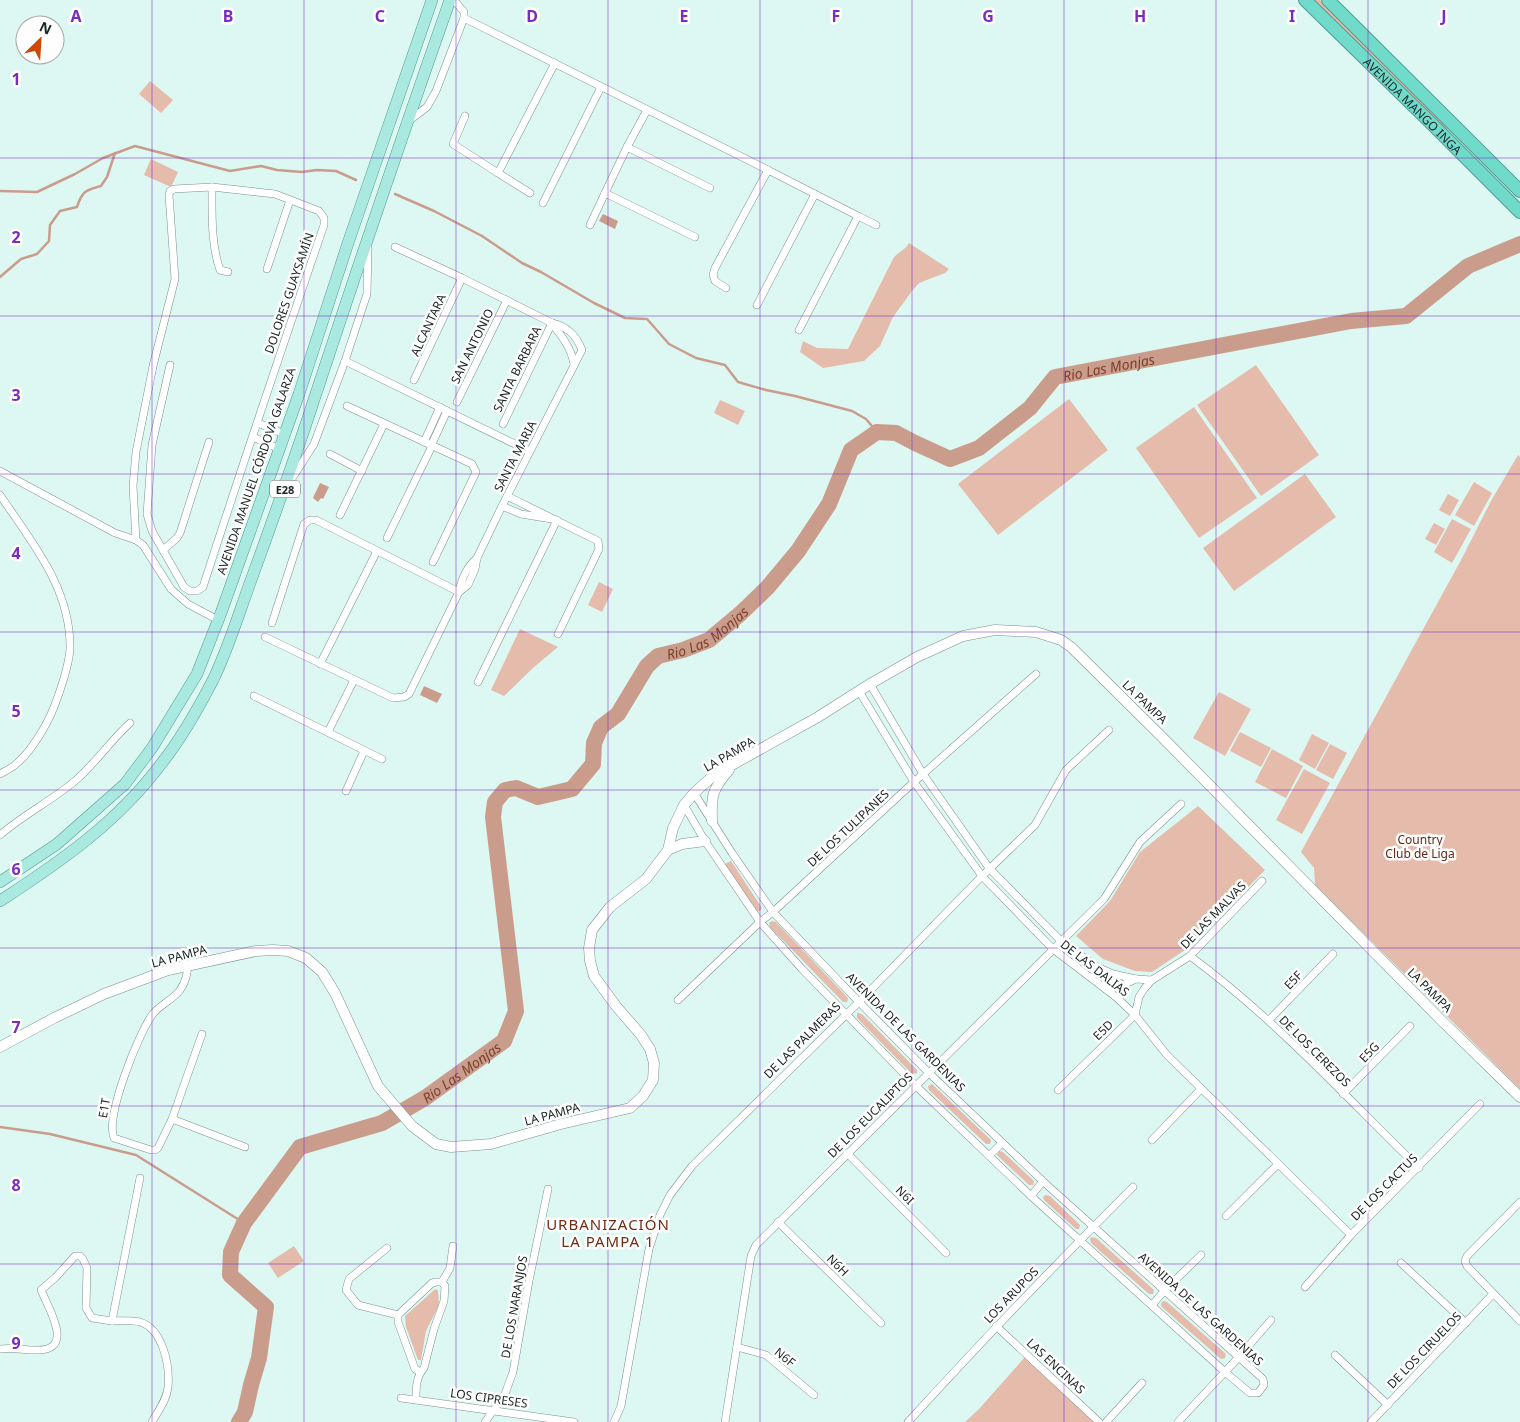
<svg xmlns="http://www.w3.org/2000/svg" width="1520" height="1422" viewBox="0 0 1520 1422" font-family="'Noto Sans',sans-serif">
  <style>
    .green { fill: #e5bbac }
    .water { fill: #ca9c8c }
    .lines { fill: none; stroke-linecap: round; stroke-linejoin: round }
    .stream { stroke: #ca9c8c; stroke-width: 2.5 }
    .river { stroke: #ca9c8c; stroke-width: 16 }
    .street-casing { stroke: #7a928e; stroke-width: 8 }
    .secondary-casing { stroke: #7a928e; stroke-width: 11 }
    .primary-casing { stroke: #539b90; stroke-width: 12 }
    .highway-casing { stroke: #539b90; stroke-width: 14 }
    .street { stroke: #fff; stroke-width: 7 }
    .secondary { stroke: #fff; stroke-width: 10 }
    .primary { stroke: #aae9e0; stroke-width: 11 }
    .highway { stroke: #71dbcb; stroke-width: 12 }
    .grid { fill: none; stroke: #7b2cbf; stroke-width: 1; stroke-opacity: 0.55 }
    .labels { text-anchor: middle; dominant-baseline: central; stroke-width: 5; stroke-linejoin: round; paint-order: stroke }
    .shield { fill: #fefefe; stroke: #5e6564; stroke-width: 1 }
    .shield-label { font-size: 11px; font-weight: bold; fill: #1a2422 }
    .street-label { font-size: 12px; fill: #1a2422; stroke: #fefefe }
    .park-label { font-size: 12px; fill: #622813; stroke: #fefefe }
    .water-label { font-size: 14px; font-style: italic; fill: #7c402a; stroke: #fefefe }
    .quarter-label { font-size: 15px; letter-spacing: 1px; fill: #6f2d14; stroke: #fefefe }
    .grid-label { font-size: 16px; text-anchor: middle; font-weight: bold; fill: #7b2cbf; stroke: #fefefe; stroke-width: 5; stroke-linejoin: round; paint-order: stroke }
  </style>
  <rect width="100%" height="100%" fill="#ddf8f2"/>
  <g class="green">
    <path d="M1312,0H1320L1402,82L1450,126L1446,130Z"/>
    <path d="M150,81L173,100L161,113L139,94Z"/>
    <path d="M151,159L178,172L171,187L144,175Z"/>
    <path d="M909,243L949,269L945,273L919,283L912,291L893,317L880,346L864,361L823,368L800,352L803,341L817,348L848,349L893,259C897,252 905,251 909,243Z"/>
    <path d="M1256,365L1319,455L1261,496L1197,405Z"/>
    <path d="M1069,399L1108,450L998,535L958,484Z"/>
    <path d="M720,400L745,411L738,425L714,413Z"/>
    <path d="M1194,407L1257,498L1199,538L1136,448Z"/>
    <path d="M1518,455L1520,457V1089L1315,885L1314,868L1301,852L1460,562L1491,501Z"/>
    <path d="M1305,474L1336,517L1234,591L1203,548Z"/>
    <path d="M1474,482L1492,493L1474,526L1455,515Z"/>
    <path d="M1448,494L1459,500L1450,516L1439,510Z"/>
    <path d="M1452,519L1471,529L1452,563L1434,552Z"/>
    <path d="M1434,523L1445,529L1436,545L1425,539Z"/>
    <path d="M599,582L613,589L602,612L588,605Z"/>
    <path d="M520,629L558,647L534,667L504,696L491,690Z"/>
    <path d="M1219,692L1251,709L1225,756L1193,738Z"/>
    <path d="M1240,732L1271,748L1261,767L1230,751Z"/>
    <path d="M1312,734L1329,743L1315,769L1299,760Z"/>
    <path d="M1330,744L1347,753L1333,779L1316,770Z"/>
    <path d="M1272,749L1303,766L1286,798L1255,782Z"/>
    <path d="M1304,769L1330,783L1302,834L1276,820Z"/>
    <path d="M1198,806L1265,870L1188,948L1152,972L1135,971L1103,959L1076,936L1110,901L1140,852Z"/>
    <path d="M731,861L762,908L760,911H756L725,864Z"/>
    <path d="M772,921L776,922L848,998L847,1002H843L770,927L769,923Z"/>
    <path d="M857,1013L862,1014L917,1070V1073L912,1074L857,1018Z"/>
    <path d="M932,1084L991,1140L990,1144H986L929,1090L928,1086Z"/>
    <path d="M999,1151L1003,1152L1034,1181L1033,1185H1029L999,1157L997,1155Z"/>
    <path d="M1045,1195L1050,1196L1080,1225L1079,1229H1076L1045,1201L1043,1198Z"/>
    <path d="M1091,1237L1096,1238L1154,1290L1153,1294H1149L1091,1243L1090,1239Z"/>
    <path d="M294,1246L304,1261L278,1278L268,1263Z"/>
    <path d="M436,1289L438,1291L439,1305L426,1331L421,1360H418L406,1327L405,1316L433,1291Z"/>
    <path d="M1163,1301L1167,1302L1226,1354L1225,1358L1221,1359L1162,1307L1161,1304Z"/>
    <path d="M1025,1357L1095,1422H965L979,1409Z"/>
  </g>
  <g class="water">
    <path d="M603,214L618,221L615,229L599,221Z"/>
    <path d="M320,483L329,487L323,499L321,498L318,502L313,498Z"/>
    <path d="M424,686L442,694L437,703L420,695Z"/>
  </g>
  <g class="lines">
    <g class="stream">
      <path d="M0,191L37,192L75,174L103,158L135,146L230,171L261,166L277,170L302,172L317,170L336,171L356,180"/>
      <path d="M395,194L434,211L482,236L522,263L541,272L594,303L625,318L647,319L669,344L696,358L725,365L738,382L766,390L795,396L852,411L866,419L877,432"/>
      <path d="M0,277L21,259L37,254L49,241L50,225L60,211L77,207C82,191 86,190 101,186L107,177L115,153"/>
      <path d="M0,1127L50,1134L136,1155L244,1223"/>
    </g>
    <path class="river" id="s1" d="M239,1422L245,1412L251,1385L259,1358L266,1307L230,1275L231,1252L244,1223L300,1147L382,1123L425,1098L504,1041L516,1011L493,817L495,802L505,790L516,788L538,797L572,789L593,764L594,743L601,727L618,714L647,666L658,656L683,650L709,640L740,614L767,588L798,551L829,504L851,450L877,432L896,433L915,443L950,459L979,448L1030,408L1055,377L1351,321L1406,316L1468,266L1520,244"/>
    <defs>
      <g id="street">
        <path d="M464,18L768,170L715,268L713,275L715,281L726,288"/>
        <path d="M465,116L453,144L498,173L555,63"/>
        <path d="M410,120L427,107L436,91L464,18V12L454,0"/>
        <path d="M627,147L647,110"/>
        <path d="M768,170L858,216L799,330"/>
        <path d="M498,173L530,193"/>
        <path d="M212,187C212,215 211,244 220,270L228,272"/>
        <path d="M543,203L601,87"/>
        <path d="M858,216L876,225"/>
        <path d="M590,225L605,193"/>
        <path d="M695,237L605,193L627,147L710,188"/>
        <path d="M395,247L462,278L552,323C568,327 576,335 582,350L502,506L477,558L475,569L468,585L459,592"/>
        <path d="M267,269L290,200"/>
        <path d="M757,305L815,194"/>
        <path d="M552,324C562,336 571,348 574,364"/>
        <path d="M345,361L529,451"/>
        <path d="M414,380L462,278"/>
        <path d="M457,402L507,300"/>
        <path d="M347,406L472,464L476,472L433,562"/>
        <path d="M258,423L284,434"/>
        <path d="M503,424L552,323"/>
        <path d="M253,437L279,449"/>
        <path d="M424,442L440,407"/>
        <path d="M431,446L447,411"/>
        <path d="M330,454L362,471"/>
        <path d="M0,471L115,533L136,540L143,545L171,589L188,604L218,620"/>
        <path d="M291,480L314,444L345,361L367,294L368,247"/>
        <path d="M0,495C32,543 71,588 70,649C69,665 60,692 54,707C47,725 31,752 16,764C12,768 5,771 0,774"/>
        <path d="M507,496L598,541L599,549L558,634"/>
        <path d="M502,506L521,514L552,519"/>
        <path d="M340,515L384,424"/>
        <path d="M387,538L432,446"/>
        <path d="M136,540L133,486L136,452L153,366L175,279L169,195L170,191L174,189L212,187L275,194L319,211L324,218V225C283,345 242,466 203,587L197,591H190L184,587L152,531L147,514L152,445L170,365"/>
        <path d="M163,550L177,538L180,533L209,442"/>
        <path d="M272,623L304,524L310,520H316L459,592"/>
        <path d="M265,637L393,698L404,697L409,694L459,592C462,578 466,568 477,558"/>
        <path d="M320,664L377,551"/>
        <path d="M478,682L557,520"/>
        <path d="M870,684L923,774L989,868L1061,941L1097,967L1113,974L1136,979L1152,980"/>
        <path d="M859,691L914,782L982,876L1053,949L1116,997L1135,1015L1167,1055L1351,1235"/>
        <path d="M254,696L382,759"/>
        <path d="M328,732L354,680"/>
        <path d="M346,791L364,751"/>
        <path d="M684,805L705,841L760,922L802,969L916,1086L1031,1196L1225,1372L1250,1393H1258L1264,1385L1263,1379L1047,1185L929,1073L859,1002L773,912L732,853L694,793"/>
        <path d="M0,835C23,815 51,801 75,781C95,764 110,741 130,723"/>
        <path d="M1190,956C1274,1018 1344,1095 1419,1168"/>
        <path d="M188,965C187,974 186,982 180,990C173,1000 159,1005 152,1015C138,1035 105,1117 114,1138L151,1150H155L158,1148L172,1119L202,1034"/>
        <path d="M1106,989L1120,986L1136,979"/>
        <path d="M678,1000L760,922L773,912L914,782L1036,674"/>
        <path d="M1269,1020L1333,954"/>
        <path d="M1058,1090L1135,1015L1139,997L1144,989L1152,980L1190,956L1262,881"/>
        <path d="M1343,1094L1410,1026"/>
        <path d="M172,1119L245,1147"/>
        <path d="M1152,1140L1201,1089"/>
        <path d="M847,1153L946,1253"/>
        <path d="M989,1156L1002,1143"/>
        <path d="M1031,1196L1043,1181"/>
        <path d="M1520,1202L1467,1256L1465,1261L1467,1266L1520,1321"/>
        <path d="M1226,1216L1278,1164"/>
        <path d="M778,1222L881,1323"/>
        <path d="M387,1248L349,1279L346,1290L358,1305L398,1315"/>
        <path d="M1401,1263L1466,1323"/>
        <path d="M442,1282L450,1268L453,1246"/>
        <path d="M1305,1287L1351,1235L1480,1104"/>
        <path d="M1152,1305L1165,1290L1201,1255"/>
        <path d="M398,1315V1322L415,1369L420,1372"/>
        <path d="M398,1315L432,1283L436,1282H442"/>
        <path d="M112,1321C122,1321 131,1320 140,1322C163,1329 170,1366 168,1387C167,1400 158,1411 152,1422"/>
        <path d="M996,1326L1099,1422"/>
        <path d="M737,1347L766,1355L814,1395"/>
        <path d="M0,1349C12,1347 23,1350 35,1350C76,1352 49,1309 41,1290L56,1277L75,1256H80L83,1259L87,1268L86,1308L92,1318L112,1321L140,1178"/>
        <path d="M1335,1355L1388,1405"/>
        <path d="M401,1398L574,1422"/>
        <path d="M416,1399C416,1388 416,1377 424,1368L434,1329L444,1301L445,1286L442,1282"/>
        <path d="M485,1422L505,1394L513,1372L529,1281L548,1189"/>
        <path d="M614,1422L621,1406L649,1249L660,1215L670,1195L692,1166L859,1002L982,876L1035,825L1066,770L1109,730"/>
        <path d="M725,1422L751,1256L756,1245L1104,899L1140,842L1181,804"/>
        <path d="M908,1422C981,1342 1056,1264 1133,1187"/>
        <path d="M1106,1422L1142,1383"/>
        <path d="M1178,1422L1239,1357L1271,1320"/>
        <path d="M1371,1422L1493,1294"/>
      </g>
      <g id="secondary">
        <path d="M712,821C711,797 712,789 729,770"/>
        <path d="M668,850L682,844L705,841"/>
        <path d="M0,1047L54,1018L104,994L168,970L256,951L273,950L288,951L306,958L322,972L335,993L378,1086L412,1126L436,1144L451,1147L491,1144L561,1124L630,1108L643,1096L653,1080L654,1063L650,1049L641,1035L616,1006L594,976L590,961L589,948L592,930L610,907L646,879L668,850L673,828L684,805L694,793L714,775L818,717L870,684L917,657L963,636L995,630L1036,632L1061,640L1071,647L1160,735L1442,1021L1520,1097"/>
      </g>
      <g id="primary">
        <path d="M0,882L57,844L125,784L152,748L197,674L221,613L299,394L348,243L432,0"/>
        <path d="M0,901C60,862 118,822 161,764C181,739 198,709 213,680C228,649 238,616 250,583C269,531 287,480 305,427C352,284 400,142 450,0"/>
      </g>
      <g id="highway">
        <path id="s2" d="M1305,0L1432,124L1520,212"/>
        <path d="M1328,0L1520,191"/>
      </g>
    </defs>
    <use href="#street" class="street-casing"/>
    <use href="#secondary" class="secondary-casing"/>
    <use href="#primary" class="primary-casing"/>
    <use href="#highway" class="highway-casing"/>
    <use href="#street" class="street"/>
    <use href="#secondary" class="secondary"/>
    <use href="#primary" class="primary"/>
    <use href="#highway" class="highway"/>
  </g>
  <path class="grid" d="M152,0V1422M304,0V1422M456,0V1422M608,0V1422M760,0V1422M912,0V1422M1064,0V1422M1216,0V1422M1368,0V1422M0,158H1520M0,316H1520M0,474H1520M0,632H1520M0,790H1520M0,948H1520M0,1106H1520M0,1264H1520"/>
  <g class="labels">
    <rect class="shield" x="270" y="480.5" width="30" height="17" rx="4"/>
    <g class="shield-label">
      <text x="285" y="489">E28</text>
    </g>
    <g class="street-label">
      <text stroke="none"><textPath href="#s2" startOffset="151">AVENIDA MANGO INGA</textPath></text>
      <text transform="translate(289 293) rotate(-71)">DOLORES GUAYSAMÍN</text>
      <text transform="translate(428 325) rotate(-65)">ALCANTARA</text>
      <text transform="translate(472 346) rotate(-64)">SAN ANTONIO</text>
      <text transform="translate(517 369) rotate(-64)">SANTA BARBARA</text>
      <text transform="translate(515 456) rotate(-63)">SANTA MARIA</text>
      <text transform="translate(256 471) rotate(-71)">AVENIDA MANUEL CÓRDOVA GALARZA</text>
      <text transform="translate(1145 702) rotate(44)">LA PAMPA</text>
      <text transform="translate(729 754) rotate(-30)">LA PAMPA</text>
      <text transform="translate(848 828) rotate(-43)">DE LOS TULIPANES</text>
      <text transform="translate(1213 915) rotate(-46)">DE LAS MALVAS</text>
      <text transform="translate(179 956) rotate(-15)">LA PAMPA</text>
      <text transform="translate(1095 968) rotate(38)">DE LAS DALIAS</text>
      <text transform="translate(1293 980) rotate(-46)">E5F</text>
      <text transform="translate(1430 990) rotate(45)">LA PAMPA</text>
      <text transform="translate(1103 1030) rotate(-44)">E5D</text>
      <text transform="translate(906 1032) rotate(45)">AVENIDA DE LAS GARDENIAS</text>
      <text transform="translate(802 1040) rotate(-45)">DE LAS PALMERAS</text>
      <text transform="translate(1315 1051) rotate(45)">DE LOS CEREZOS</text>
      <text transform="translate(1369 1052) rotate(-46)">E5G</text>
      <text transform="translate(104 1108) rotate(-80)">E1T</text>
      <text transform="translate(552 1114) rotate(-15)">LA PAMPA</text>
      <text transform="translate(870 1115) rotate(-45)">DE LOS EUCALIPTOS</text>
      <text transform="translate(1384 1187) rotate(-45)">DE LOS CACTUS</text>
      <text transform="translate(905 1195) rotate(45)">N6I</text>
      <text transform="translate(838 1265) rotate(45)">N6H</text>
      <text transform="translate(1011 1295) rotate(-46)">LOS ARUPOS</text>
      <text transform="translate(514 1307) rotate(-80)">DE LOS NARANJOS</text>
      <text transform="translate(1201 1309) rotate(42)">AVENIDA DE LAS GARDENIAS</text>
      <text transform="translate(1424 1350) rotate(-46)">DE LOS CIRUELOS</text>
      <text transform="translate(785 1357) rotate(39)">N6F</text>
      <text transform="translate(1056 1366) rotate(43)">LAS ENCINAS</text>
      <text transform="translate(489 1398) rotate(8)">LOS CIPRESES</text>
    </g>
    <g class="park-label">
      <text x="1420" y="839">Country<tspan x="1420" dy="14">Club de Liga</tspan></text>
    </g>
    <g class="water-label">
      <text stroke="none"><textPath href="#s1" startOffset="1636">Rio Las Monjas</textPath></text>
      <text stroke="none"><textPath href="#s1" startOffset="1096">Rio Las Monjas</textPath></text>
      <text stroke="none"><textPath href="#s1" startOffset="496">Rio Las Monjas</textPath></text>
    </g>
    <g class="quarter-label">
      <text x="608" y="1224">URBANIZACIÓN<tspan x="608" dy="17">LA PAMPA 1</tspan></text>
    </g>
  </g>
  <g class="grid-label">
    <text x="76" y="22">A</text>
    <text x="228" y="22">B</text>
    <text x="380" y="22">C</text>
    <text x="532" y="22">D</text>
    <text x="684" y="22">E</text>
    <text x="836" y="22">F</text>
    <text x="988" y="22">G</text>
    <text x="1140" y="22">H</text>
    <text x="1292" y="22">I</text>
    <text x="1444" y="22">J</text>
    <text x="16" y="85">1</text>
    <text x="16" y="243">2</text>
    <text x="16" y="401">3</text>
    <text x="16" y="559">4</text>
    <text x="16" y="717">5</text>
    <text x="16" y="875">6</text>
    <text x="16" y="1033">7</text>
    <text x="16" y="1191">8</text>
    <text x="16" y="1349">9</text>
  </g>
  <g transform="translate(40 40) rotate(25)"><circle r="24" fill="#fefefe" stroke="#a3a7a6"/>
  <path d="M0-4L9 19L0 12L-9 19Z" fill="#cd4803"/>
  <text y="-8" font-size="14" font-weight="bold" text-anchor="middle" fill="#1a2422">N</text>
  </g>
</svg>
